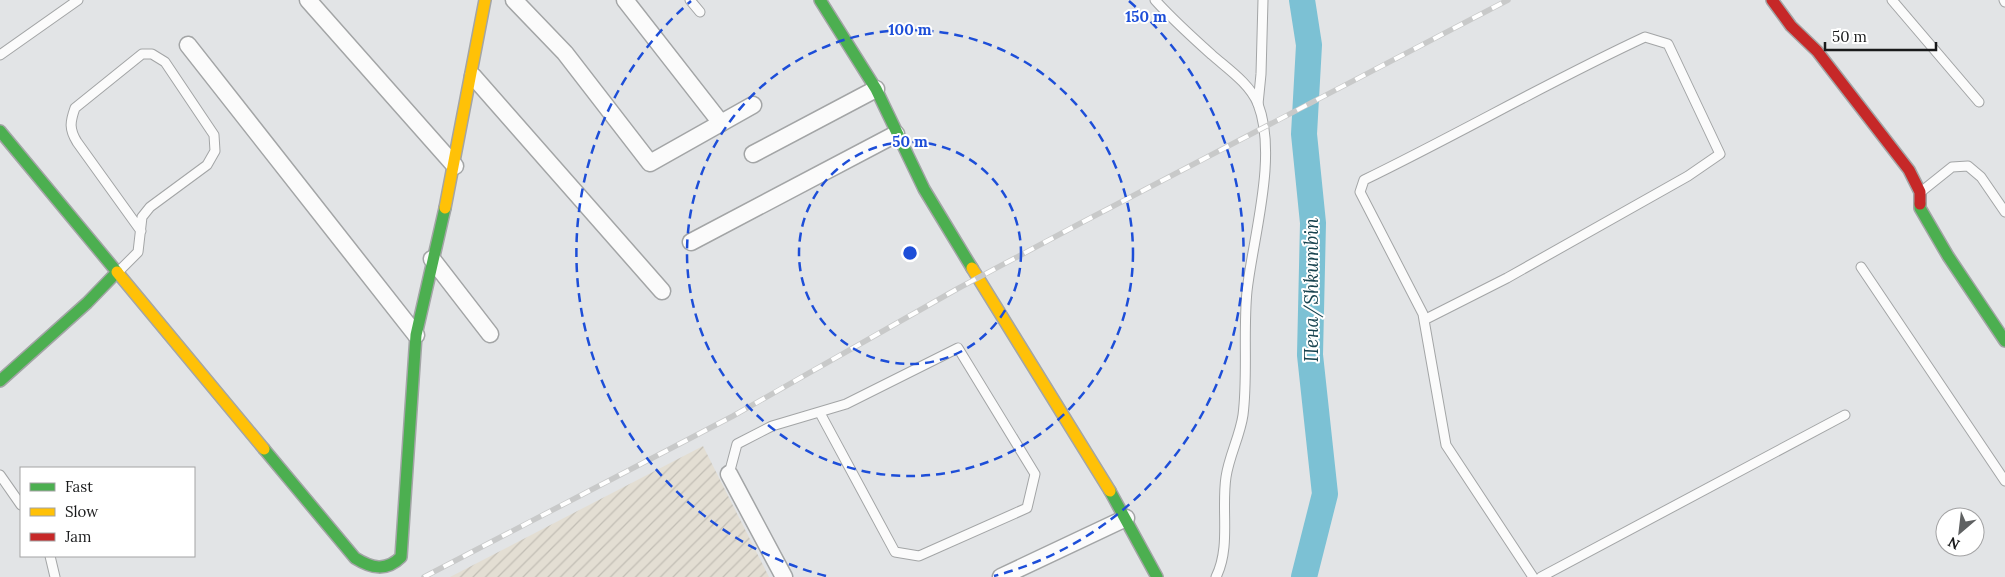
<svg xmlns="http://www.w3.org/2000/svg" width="2005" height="577" viewBox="0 0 2005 577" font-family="Lora,serif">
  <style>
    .industrial { fill: url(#industrial-furrows) }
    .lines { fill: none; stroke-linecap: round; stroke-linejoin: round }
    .river { stroke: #7cc1d4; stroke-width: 26 }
    .lane-casing { stroke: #a3a5a6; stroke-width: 11 }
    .street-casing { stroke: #a3a5a6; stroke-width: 19 }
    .fast-casing { stroke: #a3a5a6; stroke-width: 14 }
    .slow-casing { stroke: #a3a5a6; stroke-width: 14 }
    .jam-casing { stroke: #a3a5a6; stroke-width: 14 }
    .lane { stroke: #fbfbfb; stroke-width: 9 }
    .street { stroke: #fbfbfb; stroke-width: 16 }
    .fast { stroke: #4caf50; stroke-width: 11 }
    .slow { stroke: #ffc107; stroke-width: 11 }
    .jam { stroke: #c62828; stroke-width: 11 }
    .rail-casing { stroke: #c8c9c9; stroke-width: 5.5 }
    .rail { stroke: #fff; stroke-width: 4; stroke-dasharray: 11; stroke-linecap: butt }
    .ring { fill: none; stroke: #1d4ed8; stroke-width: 2.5; stroke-dasharray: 9 6 }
    .labels { text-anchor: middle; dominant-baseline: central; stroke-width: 4; stroke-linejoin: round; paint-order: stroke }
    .water-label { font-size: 19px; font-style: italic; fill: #17434f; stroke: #fff }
    .centre { fill: #1d4ed8; stroke: #fff; stroke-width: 2.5 }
    .ring-label { font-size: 15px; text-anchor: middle; font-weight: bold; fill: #1d4ed8; stroke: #fff; stroke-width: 4; stroke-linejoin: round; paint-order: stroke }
  </style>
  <defs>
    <pattern id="industrial-furrows" width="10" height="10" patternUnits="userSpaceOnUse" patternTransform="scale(1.25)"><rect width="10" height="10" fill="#e3ded3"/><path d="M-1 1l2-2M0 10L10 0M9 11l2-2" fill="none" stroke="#c2beb5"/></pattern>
  </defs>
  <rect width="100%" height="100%" fill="#e2e4e6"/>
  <path class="industrial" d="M703,446L769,577H450Z"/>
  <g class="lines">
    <path class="river" d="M1302,0L1309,45L1304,134L1313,223L1310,355L1325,494L1304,577"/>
    <defs>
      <g id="lane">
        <path d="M690,0L700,12"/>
        <path d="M1155,0C1173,20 1192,37 1212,55C1228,69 1250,84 1258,104C1278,156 1253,237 1247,291C1243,332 1248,376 1243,415C1240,436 1229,456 1226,477C1221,510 1231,547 1216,577"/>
        <path d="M1892,0L1979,102"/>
        <path d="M2004,0L2005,2"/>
        <path d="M0,55L78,0"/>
        <path d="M1258,104L1261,74L1263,0"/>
        <path d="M1922,191L1952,167L1968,166L1981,177L2005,212"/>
        <path d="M1861,267L2005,481"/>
        <path d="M118,272L138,252L142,217L150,207L207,165L215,151L214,135L165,62L152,54H142L75,108C70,122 69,129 77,142L141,231"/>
        <path d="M1424,320L1507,278L1688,176L1720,154L1668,44L1645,37C1550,81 1459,134 1364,180L1360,192L1423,314L1424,320L1446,445L1533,577"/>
        <path d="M729,474L737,444L772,426L846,404L958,348L1035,474L1027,508L919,556L895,552L820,413"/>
        <path d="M0,475L21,505"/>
        <path d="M50,556L55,577"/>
        <path d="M1541,577L1845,415"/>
      </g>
      <g id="street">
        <path d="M308,0L455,166"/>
        <path d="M514,0L565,53L650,163L753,105"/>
        <path d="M625,0L721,123"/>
        <path d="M188,45L416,335"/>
        <path d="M473,76L662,291"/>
        <path d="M753,154L876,89"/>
        <path d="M691,242L896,134"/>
        <path d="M432,259L490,334"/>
        <path d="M729,474L784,577"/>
        <path d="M1001,577L1126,518"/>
      </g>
      <g id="fast">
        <path d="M820,0L876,89L924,189L972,268"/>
        <path d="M0,131L117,272L87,303L0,381"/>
        <path d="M1920,204V208L1948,256L2005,341"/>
        <path d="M264,449L355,558C371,568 386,572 401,557L416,335L445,208"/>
        <path d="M1110,491L1157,577"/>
      </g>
      <g id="slow">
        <path d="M445,208L485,0"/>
        <path d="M972,268L1110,491"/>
        <path d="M117,272L264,449"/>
      </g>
      <path id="jam" d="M1772,0L1791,26L1817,51L1909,170L1920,192V204"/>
    </defs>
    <use href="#lane" class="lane-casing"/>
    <use href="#street" class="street-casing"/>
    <use href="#fast" class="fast-casing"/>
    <use href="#slow" class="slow-casing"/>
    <use href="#jam" class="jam-casing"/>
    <use href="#lane" class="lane"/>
    <use href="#street" class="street"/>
    <use href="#fast" class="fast"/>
    <use href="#slow" class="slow"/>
    <use href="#jam" class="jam"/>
    <defs>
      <path id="rail" d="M424,577L733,416L957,289L1079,224L1508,0"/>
    </defs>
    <use href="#rail" class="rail-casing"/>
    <use href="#rail" class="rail"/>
  </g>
  <g class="ring">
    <circle cx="910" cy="253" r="111"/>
    <circle cx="910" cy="253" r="223"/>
    <path d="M826 576A334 334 0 0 1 691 1M1129 1A334 334 0 0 1 994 576"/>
  </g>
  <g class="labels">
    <g class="water-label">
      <text transform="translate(1311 290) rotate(-90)">Пена/Shkumbin</text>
    </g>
  </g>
  <circle cx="910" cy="253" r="8" class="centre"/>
  <g class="ring-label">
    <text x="1146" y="22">150 m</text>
    <text x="910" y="35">100 m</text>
    <text x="910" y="147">50 m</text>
  </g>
  <rect x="20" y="467" width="175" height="90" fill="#ffffff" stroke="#a3a3a4"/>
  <rect x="30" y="483" width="25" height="8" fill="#4caf50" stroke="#a3a3a4"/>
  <text x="65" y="492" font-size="15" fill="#191a1b">Fast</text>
  <rect x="30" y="508" width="25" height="8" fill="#ffc107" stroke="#a3a3a4"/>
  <text x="65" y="517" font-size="15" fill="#191a1b">Slow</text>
  <rect x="30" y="533" width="25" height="8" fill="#c62828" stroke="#a3a3a4"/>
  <text x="65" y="542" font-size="15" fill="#191a1b">Jam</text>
  <g transform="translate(1960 532) rotate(208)"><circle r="24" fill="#ffffff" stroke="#a3a3a4"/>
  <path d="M0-4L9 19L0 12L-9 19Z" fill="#5f6162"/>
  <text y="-8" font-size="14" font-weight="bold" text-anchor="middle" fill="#191a1b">N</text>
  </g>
  <path d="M1825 42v8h111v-8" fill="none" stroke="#191a1b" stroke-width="2.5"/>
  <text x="1832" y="42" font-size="15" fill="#191a1b" stroke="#ffffff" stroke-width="4" paint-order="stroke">50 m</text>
</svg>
